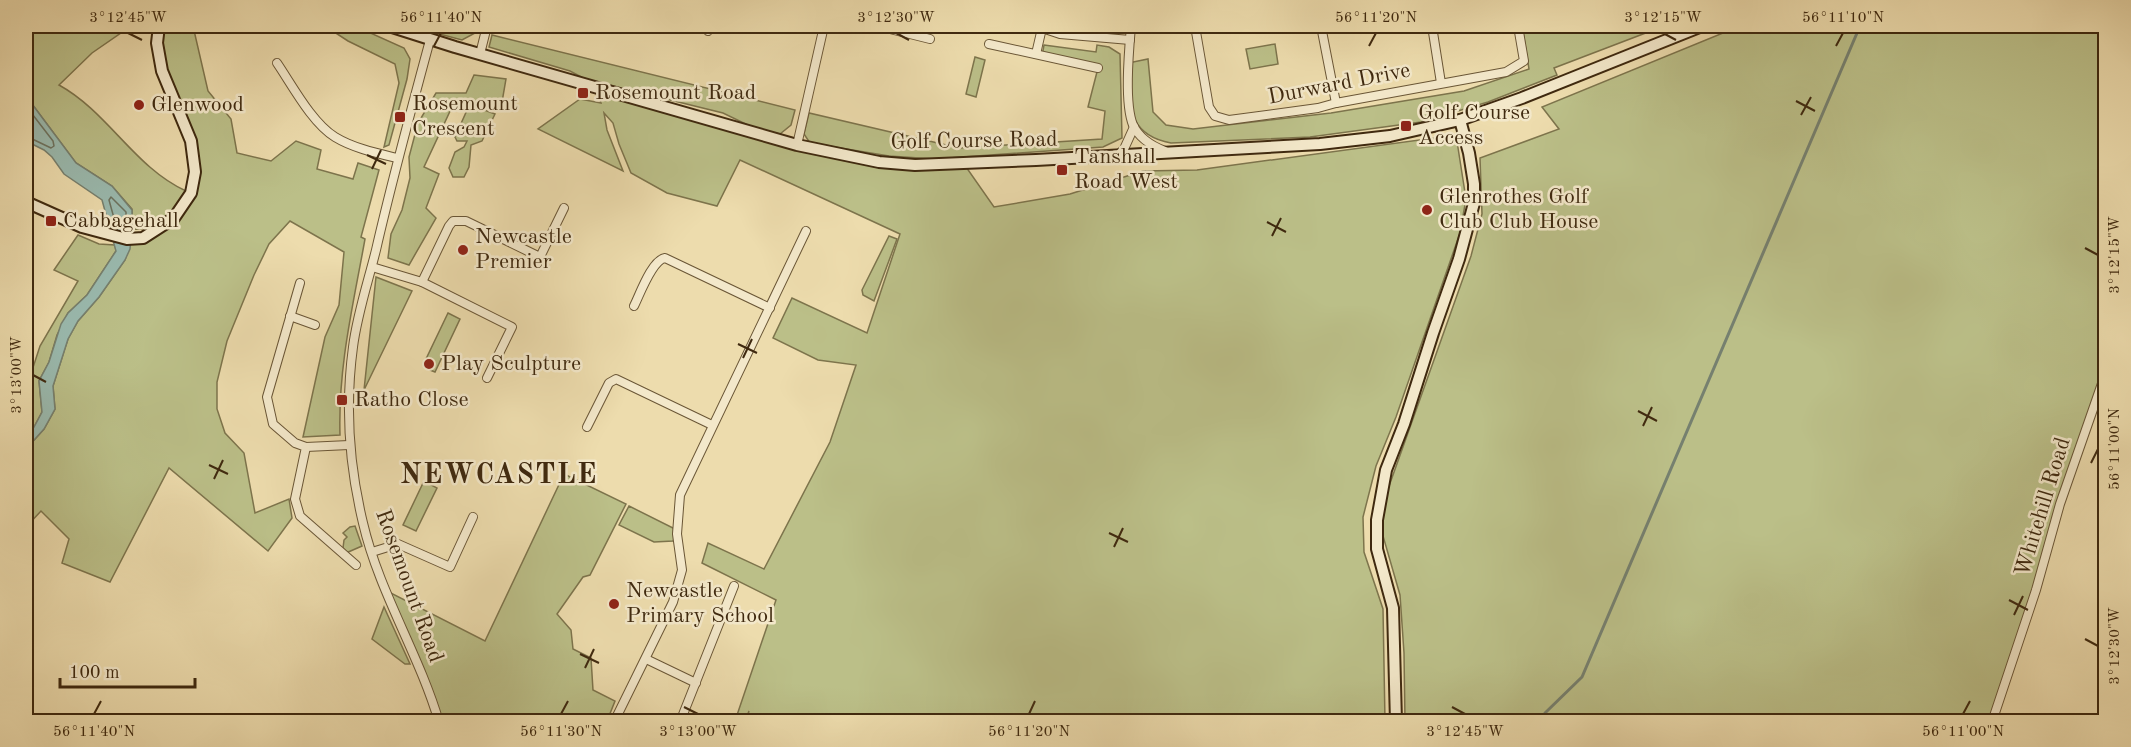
<svg xmlns="http://www.w3.org/2000/svg" width="2131" height="747" viewBox="0 0 2131 747" font-family="'Old Standard TT',serif">
  <style>
    .green { fill: #bbbf88; stroke: #7d744c; stroke-width: 1.5 }
    .water { fill: #9abaaf; stroke: #76806f; stroke-width: 1.5 }
    .lines { fill: none; stroke-linecap: round; stroke-linejoin: round }
    .shore { stroke: #6c725f; stroke-width: 1.5 }
    .stream { stroke: #76806f; stroke-width: 3 }
    .street-casing { stroke: #6a5636; stroke-width: 10 }
    .secondary-casing { stroke: #3f290f; stroke-width: 14 }
    .street { stroke: #f3e8ca; stroke-width: 8 }
    .secondary { stroke: #f3e8ca; stroke-width: 10 }
    .ticks { fill: none; stroke: #3f290f; stroke-width: 2 }
    .poi-dot { fill: #8f2418; stroke: #f3e8ca; stroke-width: 2 }
    .labels { text-anchor: middle; dominant-baseline: central; stroke-width: 5; stroke-linejoin: round; paint-order: stroke }
    .street-label { font-size: 22px; fill: #3f290f; stroke: #f3e8ca }
    .poi-label { font-size: 22px; fill: #3f290f; stroke: #f3e8ca; text-anchor: start }
    .district-label { font-size: 28px; font-weight: bold; letter-spacing: 1.5px; fill: #3f290f; stroke: #f3e8ca }
    .neatline { fill: none; stroke: #3f290f; stroke-width: 2 }
    .ticks-label { font-size: 15px; text-anchor: middle; fill: #3f290f }
  </style>
  <rect width="100%" height="100%" fill="#eddcad"/>
  <filter id="stains"><feTurbulence type="fractalNoise" baseFrequency=".00333" numOctaves="4"/><feColorMatrix values="0 0 0 0 .2 0 0 0 0 .09 0 0 0 0 .02 0 0 0 .5 -.17"/></filter>
  <radialGradient id="worn" r=".72"><stop offset=".6" stop-color="#630" stop-opacity="0"/><stop offset="1" stop-color="#630" stop-opacity=".3"/></radialGradient>
  <g class="green">
    <path d="M26,26H128V28L92,53L59,85C108,112 135,168 186,191C177,214 159,231 132,229V209L112,186L76,163L26,96Z"/>
    <path d="M163,26H193L208,91L231,119L237,153L271,161L296,141L321,150L317,169L353,179L358,163L379,170L361,237L365,239C353,306 338,366 340,435L303,437L325,337L339,305L344,252L290,221L269,244L254,275L227,341L217,382V409L225,433L244,453L255,513L289,499L292,518L268,551L169,468L110,582L62,563L69,539L41,511L26,527V449L44,429L55,409L53,386L68,339L78,321L99,297L125,260L131,241L174,218L195,172C184,134 155,62 163,26Z"/>
    <path d="M325,26H355L404,48L410,59L407,79L389,145L384,147L399,83L395,64L348,41Z"/>
    <path d="M409,26H456L477,32L462,40Z"/>
    <path d="M1522,26H1664L1554,68L1557,75L1488,102L1421,122L1310,137L1171,143C1124,134 1131,102 1128,63L1148,59L1153,112L1166,125L1193,129L1331,113L1464,91L1529,69Z"/>
    <path d="M1740,26H2105V372L1992,721H1405L1404,653L1400,595L1383,536V503L1471,256L1482,214L1480,158L1559,129L1542,107Z"/>
    <path d="M492,35L795,110L791,125L780,134L756,129L723,113L585,79L570,71L489,47Z"/>
    <path d="M1275,44L1278,64L1250,69L1246,49Z"/>
    <path d="M1044,45L1096,52L1097,45L1109,47L1120,54L1122,138L1103,147L935,159L889,156L810,143L804,134L809,113L959,148L1102,139L1105,111L1088,107L1098,68L1042,56Z"/>
    <path d="M975,57L985,60L976,97L966,94Z"/>
    <path d="M474,75L506,79L501,108L475,106L452,107L424,167L439,174L426,208L436,218L409,265L388,258L391,234L402,210L410,178L409,157L418,123L436,93H466Z"/>
    <path d="M596,88L847,156L964,164L994,207L1070,194L1143,171L1197,170L1456,135L1466,199L1460,233L1396,417L1376,466L1363,517L1364,552L1383,609L1385,721H746L749,711L745,721H735L776,600L702,563L708,543L764,569L830,442L856,365L818,360L773,338L792,298L867,333L900,234L740,160L717,206L667,193L631,173L619,144L613,123L604,113L607,130L623,171L538,129L580,99L601,103Z"/>
    <path d="M474,106L495,114L482,141L471,145L469,167L464,177H453L449,168L455,152L464,147L467,141H457L455,137L468,108L473,107L472,112Z"/>
    <path d="M78,235L99,244L115,245L116,251L87,295L68,313L57,335L49,362L39,381L42,412L34,427L26,435V389L40,346L78,281L54,270Z"/>
    <path d="M889,236L897,239L874,301L863,295L862,290Z"/>
    <path d="M376,277L412,291L364,390Z"/>
    <path d="M448,313L460,319L435,372L430,370L433,363L426,359Z"/>
    <path d="M564,474L626,504L590,575L583,577L557,614L571,630L573,649L591,658L593,690L615,701L607,721H439L387,591L485,641Z"/>
    <path d="M424,481L437,488L416,531L403,525Z"/>
    <path d="M629,506L675,529V538L673,541L654,542L619,525Z"/>
    <path d="M355,526L362,546L346,553L343,548L344,540L347,537L343,533L350,527Z"/>
    <path d="M384,607L410,664H405L372,639Z"/>
  </g>
  <path class="water" d="M26,96L76,163L112,186L132,210V226L130,249L125,260L99,297L78,321L68,339L53,386L55,409L44,429L26,449V435L34,427L42,412L39,381L49,362L61,324L68,313L87,295L116,251L102,200L64,174L52,157L44,150L26,141Z"/>
  <g class="lines">
    <g class="shore">
      <path d="M26,106L53,141L54,146L51,148L26,136"/>
      <path d="M117,229L109,200L111,197L126,212V232"/>
    </g>
    <path class="stream" d="M1545,713L1582,677L1860,26"/>
    <defs>
      <g id="street">
        <path d="M878,26L930,39"/>
        <path d="M1042,26V28L1060,34L1130,40"/>
        <path d="M1131,26C1129,50 1124,103 1133,125C1139,138 1152,146 1165,151"/>
        <path d="M1195,26L1209,107L1215,116L1229,120L1318,108L1336,103L1506,72L1524,61L1518,26"/>
        <path d="M1321,26L1336,103"/>
        <path d="M1432,26L1441,83"/>
        <path d="M708,31L709,26"/>
        <path d="M430,40C411,110 392,180 376,250C368,282 357,315 353,347C345,406 349,465 363,523C379,592 419,654 439,722"/>
        <path d="M989,44L1098,68"/>
        <path d="M480,54L487,26"/>
        <path d="M1036,54L1042,28"/>
        <path d="M277,63C292,85 312,123 335,137C353,148 376,153 397,158"/>
        <path d="M797,145L824,26"/>
        <path d="M1118,155L1124,149L1134,127"/>
        <path d="M372,267L422,282L512,327L487,378"/>
        <path d="M422,282L449,226L453,221H466L540,257L564,208"/>
        <path d="M300,283L267,397L273,424L295,443L306,447L295,499L300,516L356,565"/>
        <path d="M634,306C640,294 652,260 665,258L770,308"/>
        <path d="M290,316L315,325"/>
        <path d="M587,427L609,383L616,379L712,425"/>
        <path d="M306,447L349,445"/>
        <path d="M372,552L398,544L450,567L473,517"/>
        <path d="M646,659L696,683"/>
        <path d="M614,722L673,602L682,570L677,534L680,495L806,231"/>
        <path d="M680,722L734,586"/>
        <path d="M1992,722L2036,590L2060,504L2106,372"/>
      </g>
      <g id="secondary">
        <path d="M389,26L455,47L797,145L879,162L915,165L1036,160L1320,144L1390,136L1460,120L1522,98L1702,26"/>
        <path d="M26,202L82,227L127,239L143,238L174,218L191,193L195,172L191,141L162,71L157,43L159,26"/>
        <path d="M1396,722L1393,608L1377,549V520L1386,470L1404,424L1433,333L1459,259L1474,203V184L1469,153L1460,120"/>
      </g>
    </defs>
    <use href="#street" class="street-casing"/>
    <use href="#secondary" class="secondary-casing"/>
    <use href="#street" class="street"/>
    <use href="#secondary" class="secondary"/>
  </g>
  <path class="ticks" d="M128,33L142,40M896,33L909,40M1663,33L1676,40M434,46L441,33M1369,46L1376,33M1836,46L1843,33M1796,101L1815,111M1801,115L1811,97M367,155L386,164M372,169L381,150M1267,222L1286,232M1272,236L1281,218M2085,248L2098,255M738,344L757,353M743,358L752,339M33,375L46,382M1638,411L1657,421M1643,426L1652,407M2091,463L2098,449M209,465L228,474M214,479L223,460M1109,533L1128,542M1114,547L1123,528M2009,600L2028,610M2014,615L2023,596M2085,639L2098,646M580,654L599,663M585,668L594,649M684,707L698,714M1452,707L1465,714M94,714L101,701M561,714L568,701M1029,714L1035,701M1963,714L1970,701"/>
  <g class="poi-dot">
    <rect x="577" y="87" width="12" height="12" rx="3"/>
    <circle cx="139" cy="105" r="6"/>
    <rect x="394" y="111" width="12" height="12" rx="3"/>
    <rect x="1400" y="120" width="12" height="12" rx="3"/>
    <rect x="1056" y="164" width="12" height="12" rx="3"/>
    <circle cx="1427" cy="210" r="6"/>
    <rect x="45" y="215" width="12" height="12" rx="3"/>
    <circle cx="463" cy="250" r="6"/>
    <circle cx="429" cy="364" r="6"/>
    <rect x="336" y="394" width="12" height="12" rx="3"/>
    <circle cx="614" cy="604" r="6"/>
  </g>
  <g class="labels">
    <g class="street-label">
      <text transform="translate(1339 84) rotate(-11)">Durward Drive</text>
      <text transform="translate(974 141) rotate(-1)">Golf Course Road</text>
      <text transform="translate(2043 507) rotate(-73)">Whitehill Road</text>
      <text transform="translate(409 586) rotate(70)">Rosemount Road</text>
    </g>
    <g class="poi-label">
      <text x="595" y="93">Rosemount Road</text>
      <text x="412" y="104">Rosemount<tspan x="412" dy="25">Crescent</tspan></text>
      <text x="151" y="105">Glenwood</text>
      <text x="1418" y="113">Golf Course<tspan x="1418" dy="25">Access</tspan></text>
      <text x="1074" y="157">Tanshall<tspan x="1074" dy="25">Road West</tspan></text>
      <text x="1439" y="197">Glenrothes Golf<tspan x="1439" dy="25">Club Club House</tspan></text>
      <text x="63" y="221">Cabbagehall</text>
      <text x="475" y="237">Newcastle<tspan x="475" dy="25">Premier</tspan></text>
      <text x="441" y="364">Play Sculpture</text>
      <text x="354" y="400">Ratho Close</text>
      <text x="626" y="591">Newcastle<tspan x="626" dy="25">Primary School</tspan></text>
    </g>
    <g class="district-label">
      <text x="499" y="476">NEWCASTLE</text>
    </g>
  </g>
  <rect width="2131" height="747" fill="none" stroke="#eddcad" stroke-width="66"/>
  <path d="M60 678v9h135v-9" fill="none" stroke="#3f290f" stroke-width="3"/>
  <text x="69" y="678" font-size="18" fill="#3f290f" stroke="#f3e8ca" stroke-width="4.5" paint-order="stroke">100 m</text>
  <rect x="33" y="33" width="2065" height="681" class="neatline"/>
  <g class="ticks-label">
    <text x="128" y="22">3°12'45"W</text>
    <text x="441" y="22">56°11'40"N</text>
    <text x="896" y="22">3°12'30"W</text>
    <text x="1376" y="22">56°11'20"N</text>
    <text x="1663" y="22">3°12'15"W</text>
    <text x="1843" y="22">56°11'10"N</text>
    <text transform="translate(2114 255) rotate(-90)" y="5">3°12'15"W</text>
    <text transform="translate(16 375) rotate(-90)" y="5">3°13'00"W</text>
    <text transform="translate(2114 449) rotate(-90)" y="5">56°11'00"N</text>
    <text transform="translate(2114 646) rotate(-90)" y="5">3°12'30"W</text>
    <text x="94" y="736">56°11'40"N</text>
    <text x="561" y="736">56°11'30"N</text>
    <text x="698" y="736">3°13'00"W</text>
    <text x="1029" y="736">56°11'20"N</text>
    <text x="1465" y="736">3°12'45"W</text>
    <text x="1963" y="736">56°11'00"N</text>
  </g>
  <rect width="100%" height="100%" filter="url(#stains)"/>
  <rect width="100%" height="100%" fill="url(#worn)"/>
</svg>
